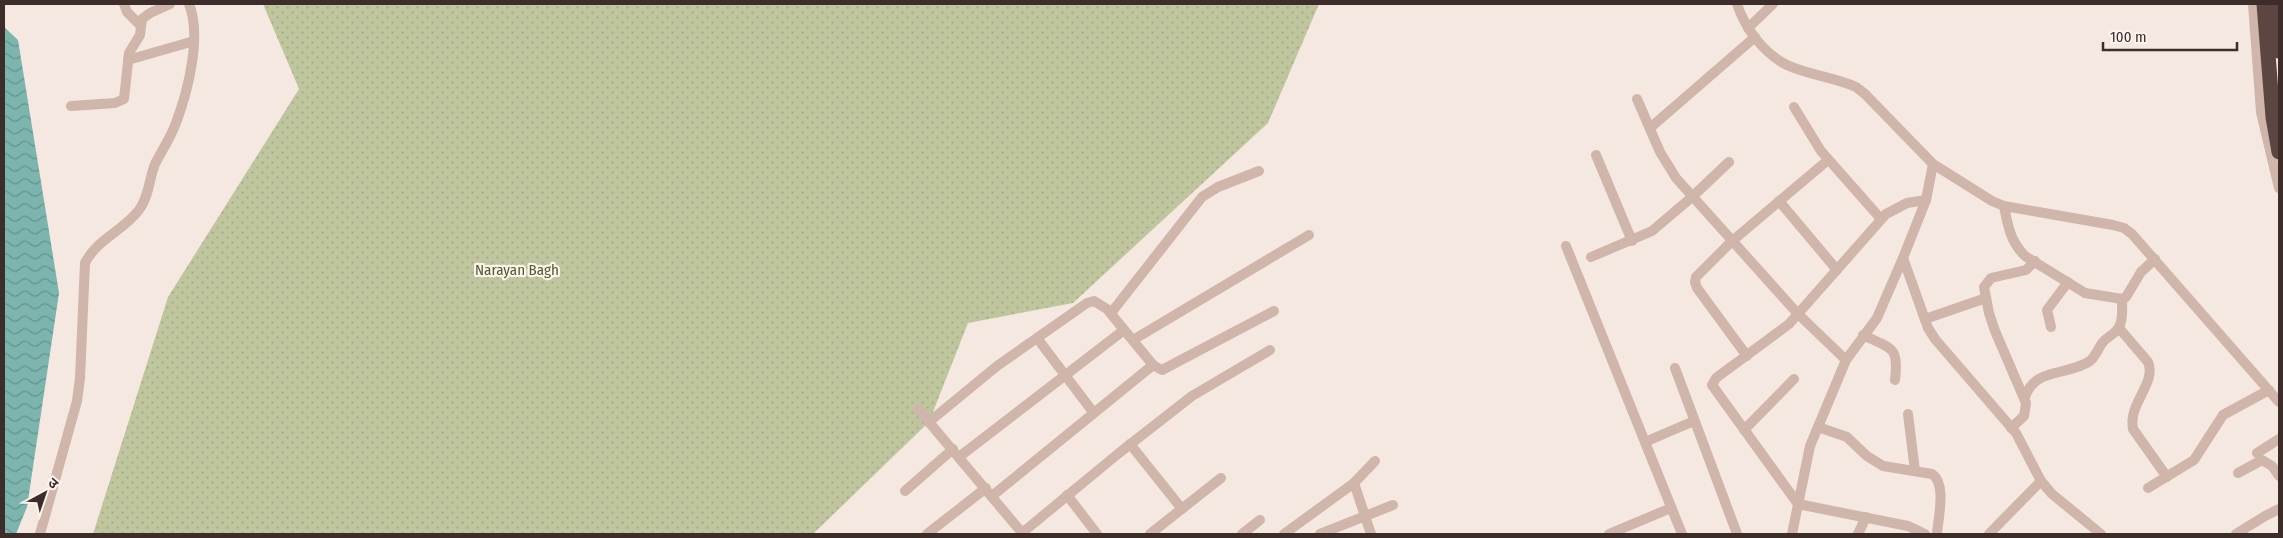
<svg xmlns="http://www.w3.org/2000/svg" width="2283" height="538" viewBox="0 0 2283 538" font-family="'Fira Sans Condensed','Noto Sans Devanagari',sans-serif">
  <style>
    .grass { fill: url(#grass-dots) }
    .water { fill: url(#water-waves) }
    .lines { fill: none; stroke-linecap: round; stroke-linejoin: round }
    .street { stroke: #cfb5aa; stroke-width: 10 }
    .highway { stroke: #5d4541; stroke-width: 15 }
    .labels { text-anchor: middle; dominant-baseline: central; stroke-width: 4.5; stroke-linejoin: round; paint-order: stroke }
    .park-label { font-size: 15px; fill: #525c2c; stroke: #fcf3ed }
  </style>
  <defs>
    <pattern id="grass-dots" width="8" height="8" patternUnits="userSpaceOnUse" patternTransform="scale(1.25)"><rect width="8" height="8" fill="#bfc69e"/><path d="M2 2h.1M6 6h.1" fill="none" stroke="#a5aa88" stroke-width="1.8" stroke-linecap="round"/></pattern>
    <pattern id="water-waves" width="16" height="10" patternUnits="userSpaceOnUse" patternTransform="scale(1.25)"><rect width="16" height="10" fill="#7cb4ae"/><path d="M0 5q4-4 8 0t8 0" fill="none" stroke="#67938e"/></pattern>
  </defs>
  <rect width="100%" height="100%" fill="#f5e8e0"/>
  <path class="grass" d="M263,4H1319L1268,123L1073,303L968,323L929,422L813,534H93L168,297L299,89Z"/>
  <path class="water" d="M4,27L18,40L59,293L27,507L16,534H4Z"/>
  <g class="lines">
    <g class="street">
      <path d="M124,4L127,12L140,25"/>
      <path d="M1737,4C1745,28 1763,53 1787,65C1808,75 1834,77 1856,87L1865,94L1933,164L1992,201L2004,206L2113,225L2124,228L2132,234L2279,402"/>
      <path d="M2253,4L2261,112L2279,188"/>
      <path d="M1748,28L1773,4"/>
      <path d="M128,60L194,41"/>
      <path d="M1637,99L1660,152L1676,178L1798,314L1846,360"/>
      <path d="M71,106L115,103L124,99L129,53L140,35L142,19L150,13L170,4"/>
      <path d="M1794,107L1821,151L1881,219"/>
      <path d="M1650,128L1755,37"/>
      <path d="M1596,155L1632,241"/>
      <path d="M1779,201L1837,270"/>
      <path d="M2004,206C2008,226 2010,241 2025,256L2085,293L2122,299L2126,297L2141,272L2155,259"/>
      <path d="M1566,246L1682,534"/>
      <path d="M1591,257L1652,231L1692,197L1729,162"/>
      <path d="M1903,258L1928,328L1935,339L2016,433L2041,481L2052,494L2101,534"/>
      <path d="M1111,313L1202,197L1218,187L1259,171"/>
      <path d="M1925,319L1986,298"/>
      <path d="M2051,327L2047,310L2068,282"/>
      <path d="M2119,328L2148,362C2157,383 2128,403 2133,429L2167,477"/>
      <path d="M1863,335C1892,349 1899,346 1895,380"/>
      <path d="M1037,338L1093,412"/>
      <path d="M1133,340L1309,235"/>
      <path d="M1747,356L1697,288L1695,282L1696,277L1731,242L1828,160"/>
      <path d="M1675,368L1737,534"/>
      <path d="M2025,397C2035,367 2068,376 2090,361C2096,356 2098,348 2103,342C2106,338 2111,336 2115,332C2124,324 2122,310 2122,299"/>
      <path d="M918,409L1023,534"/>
      <path d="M1908,414L1915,471"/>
      <path d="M929,422L997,366L1087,303L1094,301L1107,309L1153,365L1162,370L1274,311"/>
      <path d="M1818,427L1847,437L1867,456L1883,466L1932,474C1947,484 1938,518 1937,534"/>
      <path d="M2011,428L2024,416L2026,403L1995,331L1989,313L1984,287L1991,278L2026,270L2035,261"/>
      <path d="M1744,430L1794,379"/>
      <path d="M1645,442L1694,421"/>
      <path d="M1130,444L1182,509"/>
      <path d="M2257,453L2279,439"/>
      <path d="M959,457L1124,330"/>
      <path d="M2238,473L2262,460L2272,466L2279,476"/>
      <path d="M1354,483L1371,534"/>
      <path d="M2148,488L2194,460L2223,415L2269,390"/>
      <path d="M905,491L953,449"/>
      <path d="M1067,495L1097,534"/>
      <path d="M992,496L1153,365"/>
      <path d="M1022,533L1119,453L1192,396L1270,350"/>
      <path d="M40,534L77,401L80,378L85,263C97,239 123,231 139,210C149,197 149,179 155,164C162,150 171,137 176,123C188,91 202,36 189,4"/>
      <path d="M927,534L986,488"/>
      <path d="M1150,534L1221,478"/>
      <path d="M1242,534L1260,520"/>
      <path d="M1284,534L1354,483L1375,461"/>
      <path d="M1320,534L1393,505"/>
      <path d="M1609,534L1671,508"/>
      <path d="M1792,534L1810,446L1846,360L1877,318L1903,258L1926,200L1933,164"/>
      <path d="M1858,534L1866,517"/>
      <path d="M1925,534L1908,526L1798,504L1712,385L1716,378L1789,324L1886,214L1907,203L1926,200"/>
      <path d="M1989,534L2041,481"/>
      <path d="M2236,534L2265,516L2279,509"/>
    </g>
    <g class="highway">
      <path d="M2264,4L2273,117L2279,152"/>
      <path d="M2276,4L2279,51"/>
    </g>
  </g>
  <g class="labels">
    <g class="park-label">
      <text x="517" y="270">Narayan Bagh</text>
    </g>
  </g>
  <rect width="2283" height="538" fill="none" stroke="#3c2d2a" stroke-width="10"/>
  <g transform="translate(45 493) rotate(40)" stroke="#fcf3ed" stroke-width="4" paint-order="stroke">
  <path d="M0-4L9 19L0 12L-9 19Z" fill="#3c2d2a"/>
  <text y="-8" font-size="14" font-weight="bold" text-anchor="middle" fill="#3c2d2a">उ</text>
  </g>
  <path d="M2103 42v8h134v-8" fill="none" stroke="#3c2d2a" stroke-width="2.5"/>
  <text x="2110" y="42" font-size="15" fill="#3c2d2a" stroke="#fcf3ed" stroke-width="4" paint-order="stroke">100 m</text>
</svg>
